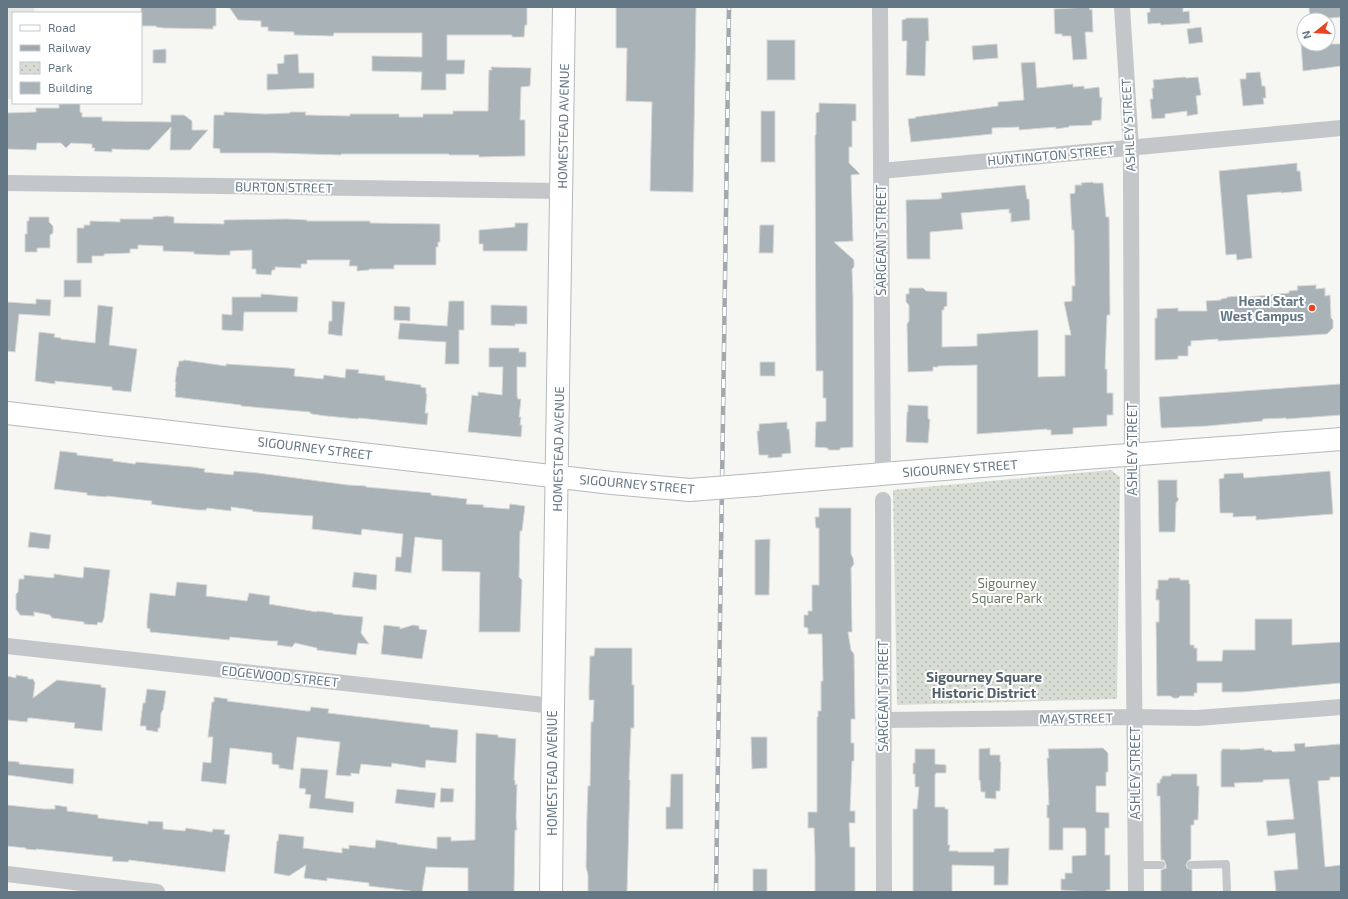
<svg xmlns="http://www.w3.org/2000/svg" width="1348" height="899" viewBox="0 0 1348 899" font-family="'Exo 2',sans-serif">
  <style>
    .built { fill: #e6e7e5 }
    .park { fill: url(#park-dots) }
    .building { fill: #a9b2b7; stroke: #d7d7d5 }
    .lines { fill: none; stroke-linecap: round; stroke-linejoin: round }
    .secondary-casing { stroke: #b3b9bd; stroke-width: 24 }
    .service { stroke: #c3c7ca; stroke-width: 8 }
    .minor { stroke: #c3c7ca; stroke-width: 16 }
    .secondary { stroke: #fff; stroke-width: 22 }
    .rail-casing { stroke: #a1a9ae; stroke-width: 4.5 }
    .rail { stroke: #fff; stroke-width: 3; stroke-dasharray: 9; stroke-linecap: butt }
    .secondary-bridge-casing { stroke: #b3b9bd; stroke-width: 24; stroke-linecap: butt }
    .secondary-bridge { stroke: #fff; stroke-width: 22 }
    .poi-dot { fill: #e84420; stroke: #fff; stroke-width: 1.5 }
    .labels { text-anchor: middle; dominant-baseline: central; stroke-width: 4; stroke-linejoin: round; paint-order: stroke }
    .street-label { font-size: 13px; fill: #647784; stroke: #fff }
    .poi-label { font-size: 13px; font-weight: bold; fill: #647784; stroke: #fff; text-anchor: end }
    .park-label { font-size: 13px; fill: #697b63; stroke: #fff }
    .neighbourhood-label { font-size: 14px; font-weight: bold; fill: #526069; stroke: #fff }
  </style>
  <defs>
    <pattern id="park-dots" width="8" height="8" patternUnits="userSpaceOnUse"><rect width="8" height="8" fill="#d7ddd3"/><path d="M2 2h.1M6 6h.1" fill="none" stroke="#b2b8b1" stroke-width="1.8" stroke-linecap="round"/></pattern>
  </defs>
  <rect width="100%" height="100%" fill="#f6f6f2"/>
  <path class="built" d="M7,7H34V13H13V99H7Z"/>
  <path class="park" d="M1111,470L1120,477L1117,699L897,705L893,490Z"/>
  <g class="building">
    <path d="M141,7H216V26H213V29L164,28L156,27V26H141Z"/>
    <path d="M229,7H527V25H525L524,37H512V35H447V60H465L464,74H446V90H421L422,72L372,71V56L422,57V33H334L333,36L294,35V32L268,31V27H261V21L238,20Z"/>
    <path d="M616,7H696L693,192L650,191L652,102L626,101L627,48H616Z"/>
    <path d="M1089,7L1090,10L1092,9L1093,32H1085L1087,59L1073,60L1071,36H1062V34H1055L1054,9Z"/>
    <path d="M1150,7H1183V12L1189,11L1190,23L1161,25L1160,23L1148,24L1147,13L1150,12Z"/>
    <path d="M1309,7H1341V17L1310,20Z"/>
    <path d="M906,18H928L929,41H926L925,76L906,75L907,41H902V20L906,19Z"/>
    <path d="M1201,27L1203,42L1189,44L1187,29Z"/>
    <rect x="767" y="40" width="28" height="40"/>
    <path d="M997,44L998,58L973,60L972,46Z"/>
    <path d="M1301,44H1341V66L1303,71Z"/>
    <path d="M166,49V63H153V50Z"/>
    <path d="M298,54L299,73H314V88L267,90V74H278L277,64L284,63V55Z"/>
    <path d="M1035,62L1037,88L1073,84V87L1084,86V89L1099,87L1100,98L1102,97L1101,120L1092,121V125L1069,126V127L1056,129V127L1019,130V127L992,128V134L911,142L908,119L916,118L915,117L998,106V102L1024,100L1021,63Z"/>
    <path d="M491,67L531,68L530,86L521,87L520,120H525V156L479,157V155H449V154H341V155L273,153H220V149L213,148L214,115H224V112L266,114L290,113V112H306L305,115L350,116V114H399V117H423V114H453V111H488L489,70H492Z"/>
    <path d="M1260,72L1262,86H1265L1266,98H1263L1264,104L1243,106L1240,79H1246V73Z"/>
    <path d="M1185,77L1186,78L1198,77L1201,95L1196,96L1198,114L1187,116V111L1165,114V118L1152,119L1150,99H1153L1152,88H1154L1153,80Z"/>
    <path d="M80,103V112L82,113V117H102V121L171,122V115H184L192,121V130H208L190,150H170L171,127L149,150L112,149V152L94,151L95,148H92V144L71,143L66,148L61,143H37L36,150L7,149V113L36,112V108H59V104Z"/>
    <path d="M819,103L856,104V121H852V147H849V163L860,174L851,175L853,241L834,242L854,260V267L852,269L853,299V447L840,448V450H828V448L815,447L816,422L826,421V398H823V371H816L815,141V135H816V113L819,112Z"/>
    <rect x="761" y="111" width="14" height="51"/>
    <path d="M1297,163V171H1300L1302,191L1281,193V192L1247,195L1252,258L1237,260L1236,254L1226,255L1219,171Z"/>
    <path d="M1093,182V183H1103L1106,217H1109L1110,315H1107L1105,369H1107V393H1113V415H1107V426L1073,428V434L1051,435V430H1047V429L977,434V365L938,366V367H933V371L908,372L907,324L909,321V305L906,302V294H909V288H923L926,291L947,292V306L944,307V310H942V347L977,346V334L1038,330V377L1065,376V335H1071L1064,302L1072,301V286H1075L1074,230H1072L1070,194L1075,193V185H1082L1081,183Z"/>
    <path d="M1025,185L1027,199H1029L1030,220L1011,222V213H1009V209L961,213L963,229L930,232V259H907L906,200L940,199V198H942L941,193Z"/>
    <path d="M167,216L174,217V223L224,224V220L287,219L307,220V221H370V223L440,224V242H438V247H436V265H394V269H369V270L357,271V266H349L350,260H307V264H301V268L275,267V270H272L271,275L256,274V269H252V250L230,251V255H218L194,254V252L163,251V246L138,245V249H130V253L104,254V256H92V263H77V228H84V225H90V221L120,222V219H153V217Z"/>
    <path d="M29,217H49V222L53,226V233L50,235V248H37V252H25V234H27V221H29Z"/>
    <path d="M515,223H528L527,251H483V244H479V230L515,227Z"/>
    <path d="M760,225H774L773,253H759Z"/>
    <rect x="64" y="280" width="17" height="17"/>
    <path d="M1316,285V289L1325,288V296L1330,295L1331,318L1333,320V328L1327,334L1218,341V339L1191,341V346H1188V356H1178V359L1155,360V318H1157V309L1178,308V311H1207L1206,301L1221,300V299L1227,298V297L1239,296V298L1289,293V291L1298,290L1297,286Z"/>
    <path d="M261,294L298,297L297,312H244L243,331L222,330V314L232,315V297H261Z"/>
    <path d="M36,299L51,300L50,316L19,314L15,352L7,351V302L36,304Z"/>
    <path d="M332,301L345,302L342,336L328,334L329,321H332Z"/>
    <path d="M449,301H464V330H459V364H445L446,342L398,339L400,323L447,326Z"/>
    <path d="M98,305L113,307L109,345L137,349L131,392L112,390V387L55,381V384L35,381L39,332L55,334L54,337L61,338V339L95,343Z"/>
    <path d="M491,305L527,306V324H515V326L491,325Z"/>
    <path d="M394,306L410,307V321L394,320Z"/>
    <path d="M489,348H519V352H526V367H517V396L518,399H521L519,417H521L520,425H522L521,437L468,432L472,395L478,396V392L502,395L503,367H489Z"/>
    <path d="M184,360L226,366V364L289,368L295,369L294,376L323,379L324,375L345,378L346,369L359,370L358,373L385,376V380L421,385V387L426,388V394H427L425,413H428L427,425L359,418L358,419L326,416L312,414L310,413V412L241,406V405L175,397L176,392L175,391L176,382H175L177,367H178L179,361H183Z"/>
    <rect x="760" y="362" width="15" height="14"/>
    <path d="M1341,384V415L1286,419V418L1263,419L1262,421L1207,426L1162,428L1161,427L1159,397Z"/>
    <path d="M908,405L928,406V419H930L928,443L906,442L907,412H908Z"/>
    <path d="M787,422V429H789L791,453L782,454V457L768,458V455H759L757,431H759V424Z"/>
    <path d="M60,451L77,453V455L113,459V461L135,464L136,462L192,467L205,469L204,472L233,475L234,471L258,473L348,485L366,486V487L431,493V495L467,499L466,504L484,505L483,507L509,509L510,504L525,506L522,531H520L519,577L522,580L520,632H479L480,572L442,571V540L415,537L411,573L395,571L396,557H401L403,534L362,529L361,535L312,529L313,516L258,512L252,511L253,510L231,507V511L207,508L206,510H198L156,505L151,504L152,501L106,496V497L87,495V493L54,489Z"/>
    <path d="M1330,471L1333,514L1256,520V516L1233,517V513H1220L1219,479L1224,478V474L1243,473L1244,478Z"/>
    <path d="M1158,480H1177V497L1179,499L1176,503L1175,532H1159Z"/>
    <path d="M819,508H851V554L853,558L854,564L851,568L852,632H848L851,650L854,654L855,719H851V743H854V761H852L850,811H855V823H849L850,847H855V892H815V856L814,828H808V812H817V717H818V711H821V681H823L822,634H808V628L804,627V615H808V611H812V585H819V528H816L815,517H819Z"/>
    <path d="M30,532L51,535L49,549L28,547Z"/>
    <path d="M770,539L769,595H755V540Z"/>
    <path d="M84,567L110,570L104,618L102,623L98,622L97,625L84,624V622L52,618L50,615L34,612V616L20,615L16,609V594L18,592L19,579H24V575L54,578V574L83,578Z"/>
    <path d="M354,572L377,575L376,590L352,587Z"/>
    <path d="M1169,578H1180V580H1189V584H1190V645H1194V648H1197V661H1222L1223,650H1255V619H1292V645L1341,642V683L1242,692H1222V683H1197V693H1194V696H1180L1178,698H1173L1171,696H1157L1156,622H1159V600H1156V589H1158V580H1168Z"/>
    <path d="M177,582L207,585L206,596L247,601L249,593L270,596L269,604L317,612V611L333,613V614L363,617L361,633L369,644L358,643L356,655L317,650V648L295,643L292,647L277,645L278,641H270L230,637L229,640L150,632V629L147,628V621L150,593L175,596Z"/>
    <path d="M384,625L400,627V629L413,625L419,626V629L427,630L422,659L381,654Z"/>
    <path d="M595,648H632V685H634V728H631L629,780H630L627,892H588V875L586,867L587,814L588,786H590L591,722H593L594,700H589V687L590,656H594Z"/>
    <path d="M16,675L28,677V679H33L35,683L33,698L57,680L101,685V687L106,688L102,731L74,728L75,723L31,718H28L27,722L7,720V676L16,678Z"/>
    <path d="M147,689L166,691L163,710L161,713L160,728H158V732L146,730V726H140L143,703H145Z"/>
    <path d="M214,697L228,699L227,701L307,711H310L311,707L329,709L328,713L429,725L430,727L458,730L456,763L426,760L425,768L392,763L391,767L361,764L359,774L351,773V776L336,775L340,742L297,737L293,770L279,768V765L272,764V753L230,748L226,784L201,781L203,762L211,763L213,737H208L212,702H214Z"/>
    <path d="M476,733L498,735V737L516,739L514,780H515V785L517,784L516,818L517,830H515L514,892H468V868L426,867L422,892H411V891L369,886V883L327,878V881L304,878L306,865L289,876L274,873L277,841H278L279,834L304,837L303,848L342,853V848L349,849V845L375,848L376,840L397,843V844L437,849V837H451V841L475,840Z"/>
    <path d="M751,737H767V768L752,769Z"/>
    <path d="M1305,743V747L1341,744V777H1330V780L1318,781L1325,867L1341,865V892H1276L1274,871L1298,869L1295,833L1268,836L1266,821L1294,819L1289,779L1263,780V782L1234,783L1235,787H1221V751H1222V749H1240V750L1264,748V750H1271L1273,752L1295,751L1294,744Z"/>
    <path d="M990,748V755H1000V762H1001L1000,791H996V799L985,798V792H981L980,780H979V749Z"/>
    <path d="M1103,748L1108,753V772H1106V786H1096V812L1109,813V828H1105V855H1110V890H1106V892H1092L1061,890V879H1065V873H1072V856L1086,855V831L1085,828H1063V850H1049V818H1047V805H1049L1047,758H1049L1048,749Z"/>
    <path d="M915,749H935V764L946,765V773H936L935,775V807H945V809H948V845H950L949,851H958V852H994V849L1009,848L1008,885H994V866L952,865V892H913V809H917L919,787H915V774H913V763H915Z"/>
    <path d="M7,761L19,762V764L74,769L73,784L7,775Z"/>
    <path d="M301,768L328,770L325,798L354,802L353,813L309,808L311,795L305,794L306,789L299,788Z"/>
    <path d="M671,774H683V829H666V807H670Z"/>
    <path d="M1171,774H1197V786H1199L1198,820H1194V825H1191V859L1188,861L1186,865L1187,868L1192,870V892H1161V870L1166,868V865L1164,860H1161L1160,796H1157V783H1160V779H1162V776H1171Z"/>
    <path d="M441,788L454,789L453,802H440Z"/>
    <path d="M397,789L436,793L434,808L395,803Z"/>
    <path d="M7,805L44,809H55V805L67,807V811L98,815V818L148,824V821L163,822V829L185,831L186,828L212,832L213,829L225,830L224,834L230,835L225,872L129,860L128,862L112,861L113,857L36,849V850L26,849V848L7,846Z"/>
    <rect x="753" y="869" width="14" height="23"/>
  </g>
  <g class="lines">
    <defs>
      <g id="secondary">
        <path d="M7,413L612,483L690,490"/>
        <path d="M754,485C950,467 1146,454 1341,439"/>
        <path d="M551,892L553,706L564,7"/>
      </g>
    </defs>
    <use href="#secondary" class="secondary-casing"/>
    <g class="service">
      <path d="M1136,865H1161"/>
      <path d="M1191,865L1226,864L1227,892"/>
    </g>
    <g class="minor">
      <path d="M880,7L883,473"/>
      <path d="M1122,7L1131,148V183L1132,456L1136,892"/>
      <path d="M881,171L1341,128"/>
      <path d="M7,183L562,191"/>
      <path d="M883,500L884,892"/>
      <path d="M7,646L553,706"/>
      <path d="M883,720L1134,717L1197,718L1341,707"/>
      <path d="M7,874L157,892"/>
    </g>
    <use href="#secondary" class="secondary"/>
    <defs>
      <path id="rail" d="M716,892L729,7"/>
    </defs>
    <use href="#rail" class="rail-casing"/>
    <use href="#rail" class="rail"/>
    <defs>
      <path id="secondary-bridge" d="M690,490L754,485"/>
    </defs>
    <use href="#secondary-bridge" class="secondary-bridge-casing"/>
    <use href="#secondary-bridge" class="secondary-bridge"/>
  </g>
  <circle class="poi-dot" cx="1312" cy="308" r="4"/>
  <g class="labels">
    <g class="street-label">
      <text transform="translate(1128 125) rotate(-93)">ASHLEY STREET</text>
      <text transform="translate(563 126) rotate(-89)">HOMESTEAD AVENUE</text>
      <text transform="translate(1051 155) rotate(-5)">HUNTINGTON STREET</text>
      <text transform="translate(284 187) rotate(1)">BURTON STREET</text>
      <text transform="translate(881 240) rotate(-90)">SARGEANT STREET</text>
      <text transform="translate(315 448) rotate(7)">SIGOURNEY STREET</text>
      <text transform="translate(558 449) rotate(-89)">HOMESTEAD AVENUE</text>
      <text transform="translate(1132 449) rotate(-90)">ASHLEY STREET</text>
      <text transform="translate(960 468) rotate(-4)">SIGOURNEY STREET</text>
      <text transform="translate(637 484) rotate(5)">SIGOURNEY STREET</text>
      <text transform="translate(280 676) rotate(6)">EDGEWOOD STREET</text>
      <text transform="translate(883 696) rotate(-90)">SARGEANT STREET</text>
      <text transform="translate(1076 718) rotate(-1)">MAY STREET</text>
      <text transform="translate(552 773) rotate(-90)">HOMESTEAD AVENUE</text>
      <text transform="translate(1135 773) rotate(-90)">ASHLEY STREET</text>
    </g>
    <g class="poi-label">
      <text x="1304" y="301">Head Start<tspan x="1304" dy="15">West Campus</tspan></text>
    </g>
    <g class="park-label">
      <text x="1007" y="583">Sigourney<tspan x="1007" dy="15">Square Park</tspan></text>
    </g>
    <g class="neighbourhood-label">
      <text x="984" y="676">Sigourney Square<tspan x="984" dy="16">Historic District</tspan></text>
    </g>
  </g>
  <rect width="1348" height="899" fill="none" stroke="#647784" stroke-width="16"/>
  <rect x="12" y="12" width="130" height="92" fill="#ffffff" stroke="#c1c9ce"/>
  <rect x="20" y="25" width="20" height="6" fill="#ffffff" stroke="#c1c9ce"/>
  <text x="48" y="32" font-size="12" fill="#647784">Road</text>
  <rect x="20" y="45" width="20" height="6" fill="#a1a9ae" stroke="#c1c9ce"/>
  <text x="48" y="52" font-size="12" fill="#647784">Railway</text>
  <rect x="20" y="62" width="20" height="12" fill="url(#park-dots)" stroke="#c1c9ce"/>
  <text x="48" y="72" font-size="12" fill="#647784">Park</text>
  <rect x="20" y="82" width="20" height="12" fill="#a9b2b7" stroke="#c1c9ce"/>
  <text x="48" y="92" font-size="12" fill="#647784">Building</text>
  <g transform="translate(1316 32) rotate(253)"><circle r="19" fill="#ffffff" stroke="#c1c9ce"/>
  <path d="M0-3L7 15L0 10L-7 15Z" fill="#e84420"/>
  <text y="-6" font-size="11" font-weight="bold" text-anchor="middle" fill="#647784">N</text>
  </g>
</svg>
